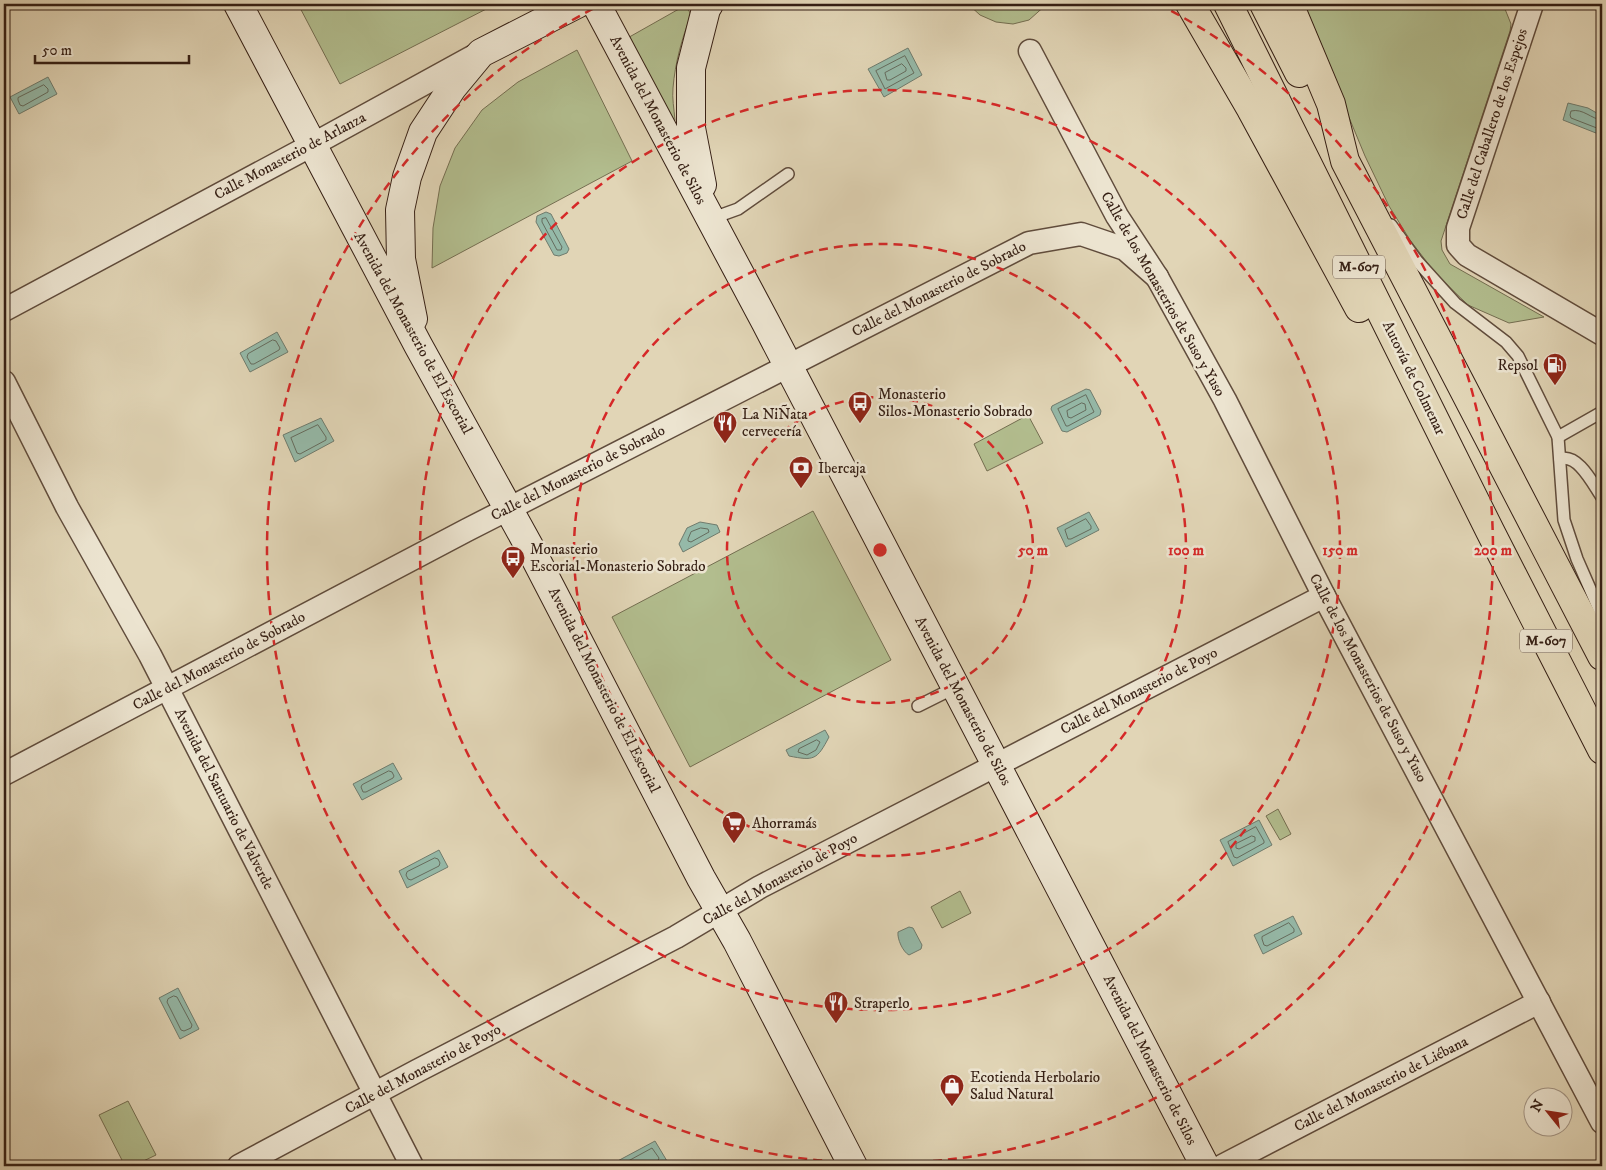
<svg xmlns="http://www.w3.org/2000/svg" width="1606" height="1170" viewBox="0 0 1606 1170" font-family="'IM FELL DW Pica',serif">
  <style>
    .green { fill: #b2bd8e; stroke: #746e51 }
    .water { fill: #95b9a8; stroke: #6f7b6d }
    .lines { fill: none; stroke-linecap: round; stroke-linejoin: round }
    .shore { stroke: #656c5e; stroke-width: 1 }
    .lane-casing { stroke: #604c3c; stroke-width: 14 }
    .street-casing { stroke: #604c3c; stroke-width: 25 }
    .secondary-casing { stroke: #351f14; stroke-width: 30 }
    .highway-casing { stroke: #351f14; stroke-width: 30 }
    .lane { stroke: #ece4d0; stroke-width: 11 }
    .street { stroke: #ece4d0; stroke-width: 22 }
    .secondary { stroke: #ece4d0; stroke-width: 28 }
    .highway { stroke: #e1d5b6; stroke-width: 28 }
    .ring { fill: none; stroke: #d62828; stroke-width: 2.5; stroke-dasharray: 9 6 }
    .labels { text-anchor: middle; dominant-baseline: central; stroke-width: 5; stroke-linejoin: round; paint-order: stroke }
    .shield { fill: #ece4d0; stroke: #6c5a4c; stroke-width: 1 }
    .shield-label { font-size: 14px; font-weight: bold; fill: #351f14 }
    .street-label { font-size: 15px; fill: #351f14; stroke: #ece4d0 }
    .poi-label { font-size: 15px; fill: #351f14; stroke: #ece4d0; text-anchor: start }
    .centre { fill: #d62828; stroke: #ece4d0; stroke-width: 2.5 }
    .ring-label { font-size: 15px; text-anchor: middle; font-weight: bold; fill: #d62828; stroke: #ece4d0; stroke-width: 5; stroke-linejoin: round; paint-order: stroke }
  </style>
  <rect width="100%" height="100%" fill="#e1d5b6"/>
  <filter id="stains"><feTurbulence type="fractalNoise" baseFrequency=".004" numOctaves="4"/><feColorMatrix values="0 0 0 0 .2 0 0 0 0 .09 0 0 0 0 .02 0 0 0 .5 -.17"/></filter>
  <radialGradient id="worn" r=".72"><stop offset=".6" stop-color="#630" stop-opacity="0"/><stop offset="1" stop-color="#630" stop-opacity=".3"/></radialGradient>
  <g class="green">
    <path d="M298,4H496L340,84Z"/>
    <path d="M968,4H1047L1029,20L1013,24L996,22L980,15Z"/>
    <path d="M1302,4H1503L1511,24L1510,31L1441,241L1442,250L1450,264L1544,317L1509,323L1468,305L1436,274L1410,240L1389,206L1365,156Z"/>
    <path d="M686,5L691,15C682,38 675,63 673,88C672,98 674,109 675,120L673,124L624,40Z"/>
    <path d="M577,50L632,161L432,268L433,228L440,186L455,148L482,110L518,82Z"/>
    <path d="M1028,415L1043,443L987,471L974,444Z"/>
    <path d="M813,511L891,660L690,767L612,617Z"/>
    <path d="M1278,809L1291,834L1280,840L1266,816Z"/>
    <path d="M960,891L971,913L942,928L931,907Z"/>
    <path d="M128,1101L156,1155L133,1166H125L99,1115Z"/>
  </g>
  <g class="water">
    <path d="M908,48L922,75L884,97L868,69Z"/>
    <path d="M48,77L57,94L19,114L10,97Z"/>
    <path d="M1568,103L1588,108L1602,116L1601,135L1563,120Z"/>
    <path d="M546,212L551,214L569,249L567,253L559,256L554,255L536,222L537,216Z"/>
    <path d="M277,332L288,352L250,372L240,353Z"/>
    <path d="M1086,389L1090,390L1101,411L1100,415L1067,432L1062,431L1051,409L1052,406Z"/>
    <path d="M321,418L334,441L295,462L283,435Z"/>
    <path d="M1089,512L1099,530L1066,547L1057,528Z"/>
    <path d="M700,522L717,525L720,532L683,552L679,544L687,528Z"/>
    <path d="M825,730L829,737C817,760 814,761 789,756L786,750Z"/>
    <path d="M393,763L402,779L362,800L353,784Z"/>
    <path d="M1259,820L1272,845L1233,866L1220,840Z"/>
    <path d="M439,850L448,867L407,888L399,871Z"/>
    <path d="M1293,916L1302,934L1263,954L1254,935Z"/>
    <path d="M909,927L913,928L922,945L921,949L909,955C903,952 897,939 898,932Z"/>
    <path d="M178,988L199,1029L180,1039L159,998Z"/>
    <path d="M655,1141L667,1161L657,1166H613L612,1164Z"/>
  </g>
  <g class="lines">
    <g class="shore">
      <path d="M905,56L914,73L885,89L876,71Z"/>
      <path d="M902,64L906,68V71L890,80H887L885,73Z"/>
      <path d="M44,85L48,89V92L23,106L20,105L18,100V98Z"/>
      <path d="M1602,120C1591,119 1583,108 1571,111L1570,115L1571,118L1602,130"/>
      <path d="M546,218L562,247L561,250H557L542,222V219Z"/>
      <path d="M273,340L276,341L280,348L279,350L254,364H251L247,357L248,354Z"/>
      <path d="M1086,395L1094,412L1068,426H1066L1058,409Z"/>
      <path d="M1082,403L1085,404L1086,410L1071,418L1068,417L1067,411Z"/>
      <path d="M318,425L326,437V440L300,454L297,453L291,438Z"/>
      <path d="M1086,519L1091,526V529L1071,539H1068L1065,530Z"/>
      <path d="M701,528L708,529L709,532L691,542L688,541V539L691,532Z"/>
      <path d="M817,740L820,742L816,750L807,755L798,752L799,749Z"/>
      <path d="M389,771L392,772L394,776L393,778L366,792H363L361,787L362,785Z"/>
      <path d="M1256,827L1264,841V843L1237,858L1234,857L1228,842Z"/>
      <path d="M1252,836L1255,837V841L1239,849L1236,848V844Z"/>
      <path d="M435,858L438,859L440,863L439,866L411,880L408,879L406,875L407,872Z"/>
      <path d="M1289,923L1294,929V932L1267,946L1264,945L1262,939V937Z"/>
      <path d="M174,996L177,997L192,1025L191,1028L184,1031L181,1030L167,1002L168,999Z"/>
      <path d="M619,1166L652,1148L659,1158L656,1166"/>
    </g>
    <defs>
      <g id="lane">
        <path d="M713,218L738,209L788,174"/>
        <path d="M1391,225L1417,261L1455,303L1506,342L1518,356L1558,437L1564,520L1577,559L1602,616"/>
        <path d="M1558,437L1602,412"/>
        <path d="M1560,459C1578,453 1593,484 1602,497"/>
        <path d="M918,706L956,687"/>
      </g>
      <g id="street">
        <path d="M1532,4L1458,228V245L1467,255L1602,334"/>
        <path d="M1030,51L1117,216L1157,277L1225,400L1324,596L1602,1122"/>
        <path d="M4,310L312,145L476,55"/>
        <path d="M4,382L67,507L150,655L412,1166"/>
        <path d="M4,774L467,530L1029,243L1081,234L1125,249L1157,277"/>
        <path d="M239,1166L417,1071L676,937L760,887L1324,596"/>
        <path d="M1222,1166L1539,1002"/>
      </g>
      <g id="secondary">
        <path d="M238,4L418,345L530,548L701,878L737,941L853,1166"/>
        <path d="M596,4L766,323L1205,1166"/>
        <path d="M702,185L691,128V68L706,9L709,4"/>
        <path d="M413,319L401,259L400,210L407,177L423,132L452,88L481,53L577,4"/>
      </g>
      <g id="highway">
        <path d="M1190,4L1251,109L1359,308"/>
        <path d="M1228,4L1490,531L1602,750"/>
        <path d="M1264,4L1299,73"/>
        <path d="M1289,4L1331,104L1345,161L1602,656"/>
      </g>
    </defs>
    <use href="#lane" class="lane-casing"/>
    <use href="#street" class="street-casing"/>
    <use href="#secondary" class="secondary-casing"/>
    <use href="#highway" class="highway-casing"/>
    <use href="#lane" class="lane"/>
    <use href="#street" class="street"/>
    <use href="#secondary" class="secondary"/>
    <use href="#highway" class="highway"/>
  </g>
  <g class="ring">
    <circle cx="880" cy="550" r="153"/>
    <circle cx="880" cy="550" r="306"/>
    <circle cx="880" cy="550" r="460"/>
    <path d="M1158 4A613 613 0 1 1 602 4"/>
  </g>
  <defs>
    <symbol id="fuel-pin" viewBox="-11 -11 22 30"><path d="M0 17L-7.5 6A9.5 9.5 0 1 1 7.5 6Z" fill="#8f2418" stroke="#ece4d0"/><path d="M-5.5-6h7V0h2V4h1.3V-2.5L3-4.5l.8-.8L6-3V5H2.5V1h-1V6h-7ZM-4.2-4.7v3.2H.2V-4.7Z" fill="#fff"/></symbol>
    <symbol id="bus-pin" viewBox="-11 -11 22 30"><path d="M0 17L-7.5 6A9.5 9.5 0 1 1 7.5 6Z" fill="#8f2418" stroke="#ece4d0"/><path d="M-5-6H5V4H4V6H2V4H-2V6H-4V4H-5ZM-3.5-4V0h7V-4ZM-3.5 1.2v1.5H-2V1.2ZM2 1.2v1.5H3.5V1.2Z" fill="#fff"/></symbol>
    <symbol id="restaurant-pin" viewBox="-11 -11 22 30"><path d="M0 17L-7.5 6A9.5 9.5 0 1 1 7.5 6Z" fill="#8f2418" stroke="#ece4d0"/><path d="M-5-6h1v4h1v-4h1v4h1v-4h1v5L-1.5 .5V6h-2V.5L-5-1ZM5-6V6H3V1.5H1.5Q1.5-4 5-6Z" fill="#fff"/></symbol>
    <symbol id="bank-pin" viewBox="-11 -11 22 30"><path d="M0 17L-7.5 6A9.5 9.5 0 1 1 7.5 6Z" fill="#8f2418" stroke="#ece4d0"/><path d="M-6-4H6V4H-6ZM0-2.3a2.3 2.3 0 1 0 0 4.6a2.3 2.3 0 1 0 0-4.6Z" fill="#fff"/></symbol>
    <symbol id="supermarket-pin" viewBox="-11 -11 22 30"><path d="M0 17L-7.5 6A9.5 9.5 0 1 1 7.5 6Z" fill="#8f2418" stroke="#ece4d0"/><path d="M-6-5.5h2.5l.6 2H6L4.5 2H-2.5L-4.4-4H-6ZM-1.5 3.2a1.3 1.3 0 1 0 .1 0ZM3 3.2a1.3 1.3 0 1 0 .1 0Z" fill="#fff"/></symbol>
    <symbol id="shop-pin" viewBox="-11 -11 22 30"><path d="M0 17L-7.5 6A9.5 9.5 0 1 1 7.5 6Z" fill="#8f2418" stroke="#ece4d0"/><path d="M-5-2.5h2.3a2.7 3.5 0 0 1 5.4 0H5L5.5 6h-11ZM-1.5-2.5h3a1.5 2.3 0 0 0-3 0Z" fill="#fff"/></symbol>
  </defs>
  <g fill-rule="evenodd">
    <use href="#fuel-pin" x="1541" y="351" width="28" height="38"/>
    <use href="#bus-pin" x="846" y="389" width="28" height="38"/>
    <use href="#restaurant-pin" x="711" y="409" width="28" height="38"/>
    <use href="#bank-pin" x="787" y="454" width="28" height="38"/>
    <use href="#bus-pin" x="499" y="544" width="28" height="38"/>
    <use href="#supermarket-pin" x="720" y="809" width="28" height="38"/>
    <use href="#restaurant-pin" x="822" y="989" width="28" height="38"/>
    <use href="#shop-pin" x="938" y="1072" width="28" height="38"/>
  </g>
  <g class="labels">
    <g class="shield">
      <rect x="1333" y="255.5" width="52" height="23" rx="4"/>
      <rect x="1520" y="629.5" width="52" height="23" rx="4"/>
    </g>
    <g class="shield-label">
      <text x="1359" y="267">M-607</text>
      <text x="1546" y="641">M-607</text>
    </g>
    <g class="street-label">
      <text transform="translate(658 120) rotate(62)">Avenida del Monasterio de Silos</text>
      <text transform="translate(1492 124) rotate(-72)">Calle del Caballero de los Espejos</text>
      <text transform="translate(290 156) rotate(-28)">Calle Monasterio de Arlanza</text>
      <text transform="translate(939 289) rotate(-27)">Calle del Monasterio de Sobrado</text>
      <text transform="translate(1163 294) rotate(60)">Calle de los Monasterios de Suso y Yuso</text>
      <text transform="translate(413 333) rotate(61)">Avenida del Monasterio de El Escorial</text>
      <text transform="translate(1414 378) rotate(64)">Autovía de Colmenar</text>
      <text transform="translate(578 473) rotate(-27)">Calle del Monasterio de Sobrado</text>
      <text transform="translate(219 661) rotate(-28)">Calle del Monasterio de Sobrado</text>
      <text transform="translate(1368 678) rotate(62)">Calle de los Monasterios de Suso y Yuso</text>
      <text transform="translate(604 690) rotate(63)">Avenida del Monasterio de El Escorial</text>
      <text transform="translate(1139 691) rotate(-27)">Calle del Monasterio de Poyo</text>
      <text transform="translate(963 701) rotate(62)">Avenida del Monasterio de Silos</text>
      <text transform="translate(224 799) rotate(63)">Avenida del Santuario de Valverde</text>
      <text transform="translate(780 879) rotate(-29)">Calle del Monasterio de Poyo</text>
      <text transform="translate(1150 1060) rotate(63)">Avenida del Monasterio de Silos</text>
      <text transform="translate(423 1069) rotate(-28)">Calle del Monasterio de Poyo</text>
      <text transform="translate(1381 1084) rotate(-27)">Calle del Monasterio de Liébana</text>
    </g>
    <g class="poi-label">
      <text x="1538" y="365" text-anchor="end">Repsol</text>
      <text x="878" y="394">Monasterio<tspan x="878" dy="17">Silos-Monasterio Sobrado</tspan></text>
      <text x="742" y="414">La NiÑata<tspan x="742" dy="17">cervecería</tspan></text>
      <text x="818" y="468">Ibercaja</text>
      <text x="530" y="549">Monasterio<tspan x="530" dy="17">Escorial-Monasterio Sobrado</tspan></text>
      <text x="752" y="823">Ahorramás</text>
      <text x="854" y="1003">Straperlo</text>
      <text x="970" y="1077">Ecotienda Herbolario<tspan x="970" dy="17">Salud Natural</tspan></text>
    </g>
  </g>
  <circle cx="880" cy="550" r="8" class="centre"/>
  <g class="ring-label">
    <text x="1033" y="555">50 m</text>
    <text x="1186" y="555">100 m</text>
    <text x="1340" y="555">150 m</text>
    <text x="1493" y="555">200 m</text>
  </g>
  <rect width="1606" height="1170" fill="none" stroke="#e1d5b6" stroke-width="20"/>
  <rect x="5" y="5" width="1596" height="1160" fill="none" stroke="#351f14" stroke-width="2.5"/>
  <rect x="10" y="10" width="1586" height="1150" fill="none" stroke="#351f14"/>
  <g transform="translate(1548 1112) rotate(300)"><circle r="24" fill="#ece4d0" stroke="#a39585"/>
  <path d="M0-4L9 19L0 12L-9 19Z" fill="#8f2418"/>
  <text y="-8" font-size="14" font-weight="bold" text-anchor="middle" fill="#351f14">N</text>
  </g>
  <path d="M35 55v8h154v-8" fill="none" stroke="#351f14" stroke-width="2.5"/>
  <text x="42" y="55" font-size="15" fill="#351f14" stroke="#ece4d0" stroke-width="4" paint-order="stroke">50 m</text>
  <rect width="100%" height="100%" filter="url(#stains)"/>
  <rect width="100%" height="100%" fill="url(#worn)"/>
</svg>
